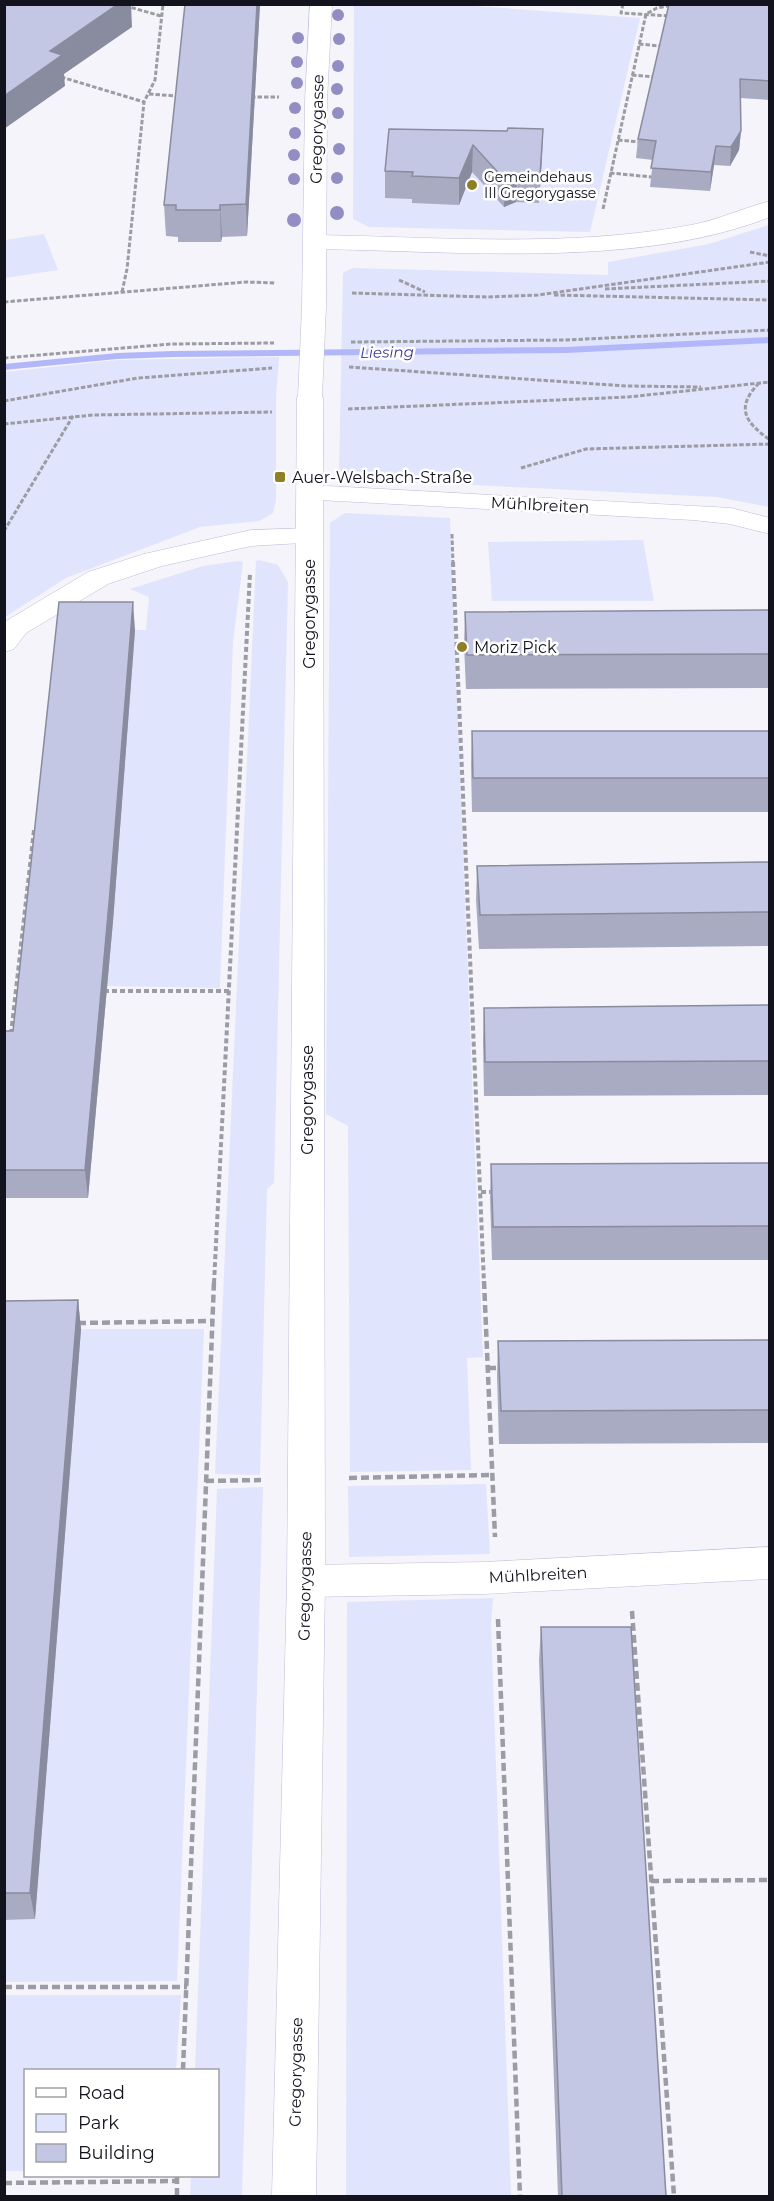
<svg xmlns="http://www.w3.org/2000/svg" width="774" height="2201" viewBox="0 0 774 2201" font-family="Montserrat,sans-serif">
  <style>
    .green { fill: #e1e4fd }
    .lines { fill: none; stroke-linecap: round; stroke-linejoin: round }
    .stream { fill: #b2b7fa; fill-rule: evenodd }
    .street-casing { stroke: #bbbeda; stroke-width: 1 }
    .secondary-casing { stroke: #bbbeda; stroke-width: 1 }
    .path-far2 { stroke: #9c9ca4; stroke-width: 3; stroke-dasharray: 4.5 2; stroke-linecap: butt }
    .path-far1 { stroke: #9c9ca4; stroke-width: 4; stroke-dasharray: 5 3; stroke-linecap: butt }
    .path { stroke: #9c9ca4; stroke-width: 4.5; stroke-dasharray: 8 4; stroke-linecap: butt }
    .street { fill: #fff; fill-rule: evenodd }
    .secondary { fill: #fff; fill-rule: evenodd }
    .secondary-bridge-casing { stroke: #bbbeda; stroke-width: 25; stroke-linecap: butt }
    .secondary-bridge { stroke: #fff; stroke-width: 24 }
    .tree { fill: #928ec4 }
    .wall { fill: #a9abc3 }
    .shaded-wall { fill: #898b9f }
    .building { fill: #c4c7e3; stroke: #898b9f; stroke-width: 1.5 }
    .poi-dot { fill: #8d8027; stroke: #fff; stroke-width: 2 }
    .labels { text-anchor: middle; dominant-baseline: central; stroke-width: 5; stroke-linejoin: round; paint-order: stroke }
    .far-poi-label { font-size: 14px; fill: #12131d; stroke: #fff; text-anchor: start }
    .far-water-label { font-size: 15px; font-style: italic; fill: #3f3895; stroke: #fff }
    .street-label { font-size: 16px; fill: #12131d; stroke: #fff }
    .poi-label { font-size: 16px; fill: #12131d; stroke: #fff; text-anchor: start }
  </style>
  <rect width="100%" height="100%" fill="#f4f4fa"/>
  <g class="green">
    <path d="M354,5H460L640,18L590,232L369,227L353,219Z"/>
    <path d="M769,225V507L717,497L351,479L339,473L343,273L353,268L608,275V262L709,244Z"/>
    <path d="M44,234L58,270L5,278V240Z"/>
    <path d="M279,357L276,397V500L273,513L259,521L200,527L66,578L5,617V372L117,360Z"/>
    <path d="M345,513L450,518L483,1357L467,1358L471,1470L350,1472L348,1126L326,1114L330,523Z"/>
    <path d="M643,540L654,601H492L488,542Z"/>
    <path d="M259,560L278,565L288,582L274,1183L267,1189L260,1475L215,1474L256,561Z"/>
    <path d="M238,561L243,562L233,642L220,988L107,986L135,630H146L149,597L130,589L203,566Z"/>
    <path d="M81,1329H204L177,1981L5,1982L4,1920L35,1919Z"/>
    <path d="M486,1484L490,1554L349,1557L348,1486Z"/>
    <path d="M263,1487L242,2196H190L191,2176H218V2070H195L217,1489Z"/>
    <path d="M493,1598L491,1623L511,2196H346L347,1602Z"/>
    <path d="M5,1995H181L176,2070H26L25,2171H5Z"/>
  </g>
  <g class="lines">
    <path class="stream" d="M770,337V343L566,353L173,357L117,359L4,370V364L117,353L173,351L566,347Z"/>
    <defs>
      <g id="street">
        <path d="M770,201V217C639,269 456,251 316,249L308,247L304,242L308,237L316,235C440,237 568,248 691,225C718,220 743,208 770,201Z"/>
        <path d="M309,485L731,508L770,518V534L730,524L693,520L300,499L296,493L300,487Z"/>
        <path d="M309,528L319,530L323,536L319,542L251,546L162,566L108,584L26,633L14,649L4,652L6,621L88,572L144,554L251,530Z"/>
        <path d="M770,1547V1579L484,1594L306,1597L293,1592L287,1581L293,1570L306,1565L484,1562Z"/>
      </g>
      <g id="secondary">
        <path d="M310,4H332L327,101L326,307L323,312L314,314L305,312L302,307L305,101Z"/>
        <path d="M310,389L319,392L323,397L325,1581L316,2196H272L287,1581L297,397L301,392Z"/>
      </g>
    </defs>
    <use href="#street" class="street-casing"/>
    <use href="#secondary" class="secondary-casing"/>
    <g class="path-far2">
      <path d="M119,4L161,16"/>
      <path d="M623,4L621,13L671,16"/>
      <path d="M639,44L660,46"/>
      <path d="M632,75L655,77"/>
      <path d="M61,77L144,102"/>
      <path d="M149,94L178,96"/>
      <path d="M251,97H279"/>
      <path d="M618,140L640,142"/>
      <path d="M610,173L652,177"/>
      <path d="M603,209L646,14L657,8L678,4"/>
      <path d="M750,252L770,256"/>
      <path d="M399,280L425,292"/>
      <path d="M605,289L770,281"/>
      <path d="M122,292L127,269L144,102L155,80L163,4"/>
      <path d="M352,293L487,297L538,295L770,262"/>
      <path d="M554,295L770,300"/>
      <path d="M4,302L246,282L276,283"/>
      <path d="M351,342L566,340L770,330"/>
      <path d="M4,358L171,344L274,343"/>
      <path d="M349,367L626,386L701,387"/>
      <path d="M759,383C735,408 745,422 770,440"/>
      <path d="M4,401L138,378L272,368"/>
      <path d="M348,409L628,397L770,382"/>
      <path d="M4,424L93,415L272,412"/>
      <path d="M521,468L586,449L770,444"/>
      <path d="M4,531L73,416"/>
      <path d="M452,534L453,564"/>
    </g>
    <g class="path-far1">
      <path d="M453,562L484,1283"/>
      <path d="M104,991H229"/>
      <path d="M11,1034L34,830"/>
      <path d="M481,1192H495"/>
      <path d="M214,1283L250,573"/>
    </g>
    <g class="path">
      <path d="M484,1281L495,1537"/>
      <path d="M78,1323L212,1321"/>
      <path d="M488,1368H502"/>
      <path d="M349,1478L493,1475"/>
      <path d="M206,1481L261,1480"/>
      <path d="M632,1611L674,2196"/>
      <path d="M498,1619L520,2196"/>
      <path d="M651,1881L770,1880"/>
      <path d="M4,1987H187"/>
      <path d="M183,2070L214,1281"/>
      <path d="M177,2176V2196"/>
      <path d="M4,2183L177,2181"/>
    </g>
    <use href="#street" class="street"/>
    <use href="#secondary" class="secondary"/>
    <defs>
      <path id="secondary-bridge" d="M310,397L314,307"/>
    </defs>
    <use href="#secondary-bridge" class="secondary-bridge-casing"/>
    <use href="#secondary-bridge" class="secondary-bridge"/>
  </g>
  <g class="tree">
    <circle cx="338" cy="15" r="6"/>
    <circle cx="298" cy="38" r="6"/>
    <circle cx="339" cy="39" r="6"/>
    <circle cx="297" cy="62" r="6"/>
    <circle cx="338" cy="66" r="6"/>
    <circle cx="297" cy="83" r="6"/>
    <circle cx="337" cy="89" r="6"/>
    <circle cx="295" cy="108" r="6"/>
    <circle cx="338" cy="113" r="6"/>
    <circle cx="295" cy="133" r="6"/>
    <circle cx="339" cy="149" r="6"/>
    <circle cx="294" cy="155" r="6"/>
    <circle cx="337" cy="178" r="6"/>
    <circle cx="294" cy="179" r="6"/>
    <circle cx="337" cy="213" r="7"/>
    <circle cx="294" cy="220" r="7"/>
  </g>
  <g class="wall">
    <path d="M260,4L247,236L222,237L221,242H178V237L166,236L164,205Z"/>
    <path d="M770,4V100L740,98L741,131L739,150L730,166L714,165L710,191L650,187L653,160L636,158L638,139Z"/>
    <path d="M543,129L539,203L516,202L504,207L472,172L459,205L412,203V199L385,198V171L507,131Z"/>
    <path d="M770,610V688L466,689L464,645L465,612Z"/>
    <path d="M135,630L113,921L88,1198H4V1031H13Z"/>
    <path d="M472,731H770V812H472L471,765Z"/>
    <path d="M770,862V946L479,949L476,900L477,866Z"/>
    <path d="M770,1005V1095L484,1096L483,1042L484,1008Z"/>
    <path d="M770,1163V1260H492L490,1198L491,1164Z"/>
    <path d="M78,1300L81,1329L35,1919L4,1920V1301Z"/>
    <path d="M770,1340V1443L499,1444L497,1375L498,1341Z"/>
    <path d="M541,1627L666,2196H558L539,1660Z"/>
  </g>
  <g class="shaded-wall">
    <path d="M118,4H131L132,27L64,74L65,86L4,129V96L50,51Z"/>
    <path d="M257,4H260L247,236L246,204Z"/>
    <path d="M543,129L542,157L539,203L540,176Z"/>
    <path d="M741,131L739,150L730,166L731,147Z"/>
    <path d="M473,145L472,172L459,205V178Z"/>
    <path d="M716,146L714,165L710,191L711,172Z"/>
    <path d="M517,175L516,202L504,207L505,180Z"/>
    <path d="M220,205L222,237L221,242L220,210Z"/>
    <path d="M133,602L135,630L113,921L88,1198L85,1170Z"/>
    <path d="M78,1300L81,1329L35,1919L30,1893Z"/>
  </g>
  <g class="building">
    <path d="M4,4H118L50,51L62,55L4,96Z"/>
    <path d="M185,4H257L246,204L220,205V210H176V205H164Z"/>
    <path d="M669,4H770V81L740,79L741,131L731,147L716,146L711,172L651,168L656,141L638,139Z"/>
    <path d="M508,128L543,129L540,176L517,175L505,180L473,145L459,178L412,176L413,172L385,171L389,129L507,131Z"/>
    <path d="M59,602H133L110,892L85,1170H4V1031H13Z"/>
    <path d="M770,610V654L467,655L465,612Z"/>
    <path d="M472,731H770V778H473Z"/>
    <path d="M770,862V912L480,915L477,866Z"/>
    <path d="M770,1005V1061L485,1062L484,1008Z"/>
    <path d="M770,1163V1226L493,1227L491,1164Z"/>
    <path d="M78,1300L30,1893H4V1301Z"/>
    <path d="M770,1340V1410L501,1411L498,1341Z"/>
    <path d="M541,1627H631L666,2196H562Z"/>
  </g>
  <g class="poi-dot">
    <circle cx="472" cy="185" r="6"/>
    <rect x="274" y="471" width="12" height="12" rx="3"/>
    <circle cx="462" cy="647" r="6"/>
  </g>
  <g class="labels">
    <g class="far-poi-label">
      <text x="484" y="177">Gemeindehaus<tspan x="484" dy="16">III Gregorygasse</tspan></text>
    </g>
    <g class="far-water-label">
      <text transform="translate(387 352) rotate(-1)">Liesing</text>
    </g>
    <g class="street-label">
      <text transform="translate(317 129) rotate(-89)">Gregorygasse</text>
      <text transform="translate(540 505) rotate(3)">Mühlbreiten</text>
      <text transform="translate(309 614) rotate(-90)">Gregorygasse</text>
      <text transform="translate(307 1100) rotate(-90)">Gregorygasse</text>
      <text transform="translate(538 1575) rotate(-3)">Mühlbreiten</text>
      <text transform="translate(305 1586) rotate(-89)">Gregorygasse</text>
      <text transform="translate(296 2072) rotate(-89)">Gregorygasse</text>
    </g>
    <g class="poi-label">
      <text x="292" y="477">Auer-Welsbach-Straße</text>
      <text x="474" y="647">Moriz Pick</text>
    </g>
  </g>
  <rect width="774" height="2201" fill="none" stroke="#12131d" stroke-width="12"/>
  <rect x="24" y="2069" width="195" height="108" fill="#ffffff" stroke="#a0a1a5" stroke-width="1.5"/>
  <rect x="36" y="2088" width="30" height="9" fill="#ffffff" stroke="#a0a1a5" stroke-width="1.5"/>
  <text x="78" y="2099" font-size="18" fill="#12131d">Road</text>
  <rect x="36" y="2114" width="30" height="18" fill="#e1e4fd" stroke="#a0a1a5" stroke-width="1.5"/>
  <text x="78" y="2129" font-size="18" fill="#12131d">Park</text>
  <rect x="36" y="2144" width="30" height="18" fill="#c4c7e3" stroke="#a0a1a5" stroke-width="1.5"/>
  <text x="78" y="2159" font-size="18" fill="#12131d">Building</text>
</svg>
